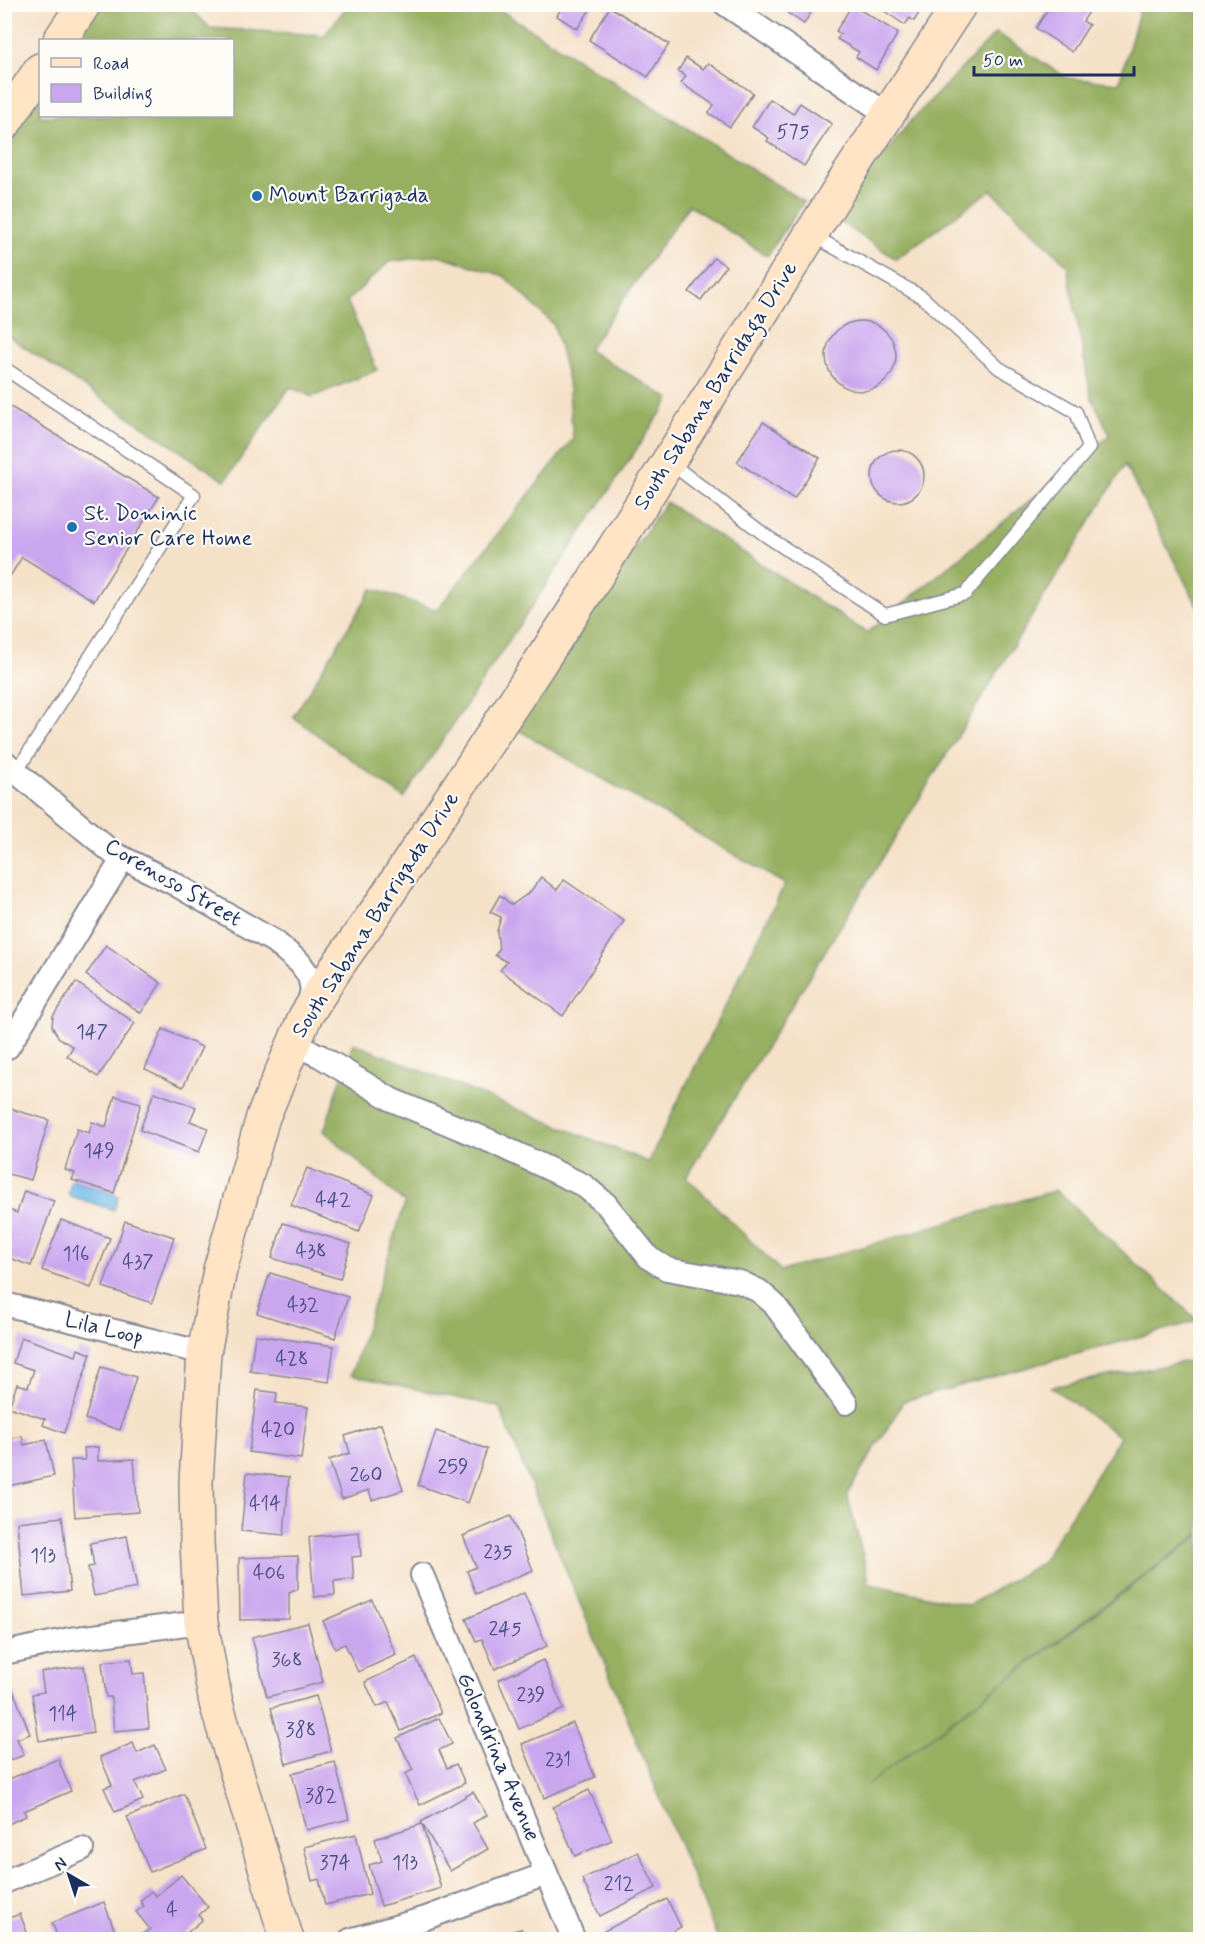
<svg xmlns="http://www.w3.org/2000/svg" width="1205" height="1944" viewBox="0 0 1205 1944" font-family="Mynerve,sans-serif">
  <style>
    .forest { fill: #96af60; stroke: #586f5f; stroke-width: 1.5 }
    .water { fill: #68bae4; stroke: #4274a1; stroke-width: 1.5 }
    .building { fill: #caa6ef }
    .lines { fill: none; stroke-linecap: round; stroke-linejoin: round }
    .lane-casing { stroke: #888893; stroke-width: 15 }
    .street-casing { stroke: #888893; stroke-width: 26 }
    .secondary-casing { stroke: #888893; stroke-width: 36 }
    .lane { stroke: #fff; stroke-width: 12 }
    .street { stroke: #fff; stroke-width: 22 }
    .secondary { stroke: #ffe4c6; stroke-width: 33 }
    .poi-dot { fill: #1f6fb2; stroke: #fdfcf7; stroke-width: 2 }
    .labels { text-anchor: middle; dominant-baseline: central; stroke-width: 4.5; stroke-linejoin: round; paint-order: stroke }
    .number-label { font-size: 20px; fill: #474d82 }
    .poi-label { font-size: 22px; fill: #1b2f5e; stroke: #fdfcf7; text-anchor: start }
    .street-label { font-size: 22px; fill: #1b2f5e; stroke: #fdfcf7 }
  </style>
  <rect width="100%" height="100%" fill="#fdfcf7"/>
  <filter id="ink" filterUnits="userSpaceOnUse"><feTurbulence type="fractalNoise" baseFrequency=".0167" numOctaves="2"/><feDisplacementMap in="SourceGraphic" scale="12" xChannelSelector="R" yChannelSelector="G"/><feConvolveMatrix kernelMatrix="1 2 1 2 8 2 1 2 1" color-interpolation-filters="sRGB"/></filter>
  <filter id="wash" filterUnits="userSpaceOnUse"><feTurbulence type="fractalNoise" baseFrequency=".008" numOctaves="4" result="noise"/><feDisplacementMap in="SourceGraphic" scale="24" xChannelSelector="R" yChannelSelector="G"/><feGaussianBlur stdDeviation="1.35" result="paint"/><feColorMatrix in="noise" values="0 0 0 0 0 0 0 0 0 0 0 0 0 0 0 0 0 1.4 0 .05"/><feComposite in="paint" operator="in"/></filter>
  <g filter="url(#wash)">
    <rect width="100%" height="100%" fill="#f5e1c8"/>
    <g class="forest">
      <path d="M91,5H187L210,28L325,35L348,5H492L804,202L767,256L689,205L588,350L670,399L404,798L293,717L372,589L437,610L573,439L568,380L554,325L504,276L438,255L389,262L347,301L377,370L312,397L290,387L225,481L5,334V151L40,90V116H232V40H70Z"/>
      <path d="M1141,5H1200V611L1125,465L686,1177L781,1271L1056,1190L1198,1321L904,1401L847,1494L870,1584L969,1605L1041,1563L1120,1437L1051,1387L1200,1359V1533L867,1785L1200,1535V1939H718L499,1407L351,1375L405,1203L324,1131L353,1043L648,1162L785,884L513,727L666,502L867,633L1110,435L1091,396L1067,265L991,190L896,259L833,217L910,122L996,33L1067,78L1119,83Z"/>
    </g>
    <path class="water" d="M72,1180L118,1196L114,1210L68,1195Z"/>
    <g id="blocks">
      <g class="building">
        <path d="M552,4H594L577,29L557,16L560,10Z"/>
        <path d="M781,4H816L804,24L782,9L784,6Z"/>
        <path d="M874,4H925L914,21L910,18L905,25Z"/>
        <path d="M1051,4H1094L1083,21L1089,25L1072,52L1036,28Z"/>
        <path d="M852,5L898,33L876,70L856,57L859,52L837,39L841,34L836,31Z"/>
        <path d="M610,7L669,44L648,77L589,40Z"/>
        <path d="M686,58L703,69L708,63L753,93L730,127L709,113L714,105L681,83L686,76L678,71Z"/>
        <path d="M770,99L793,114L800,103L832,124L804,166L767,141L769,138L752,127Z"/>
        <path d="M714,258L726,266L701,300L689,292Z"/>
        <circle cx="861" cy="356" r="35"/>
        <path d="M4,403L159,497L94,601L22,557L9,578L4,576Z"/>
        <path d="M763,422L820,458L794,499L737,462Z"/>
        <circle cx="898" cy="476" r="26"/>
        <path d="M541,877L557,890L564,880L624,921L563,1016L500,970L507,962L495,955L499,950L497,931L501,917L490,912L500,895L512,905L530,892Z"/>
        <path d="M106,945L161,983L141,1013L86,975Z"/>
        <path d="M76,982L135,1023L98,1077L67,1056L73,1047L58,1037L52,1026L53,1016Z"/>
        <path d="M163,1029L202,1047L183,1087L145,1069Z"/>
        <path d="M154,1092L196,1107L190,1121L208,1128L199,1152L140,1130Z"/>
        <path d="M115,1096L141,1103L114,1193L72,1180L75,1173L65,1170L77,1129L89,1133L92,1122L106,1127Z"/>
        <path d="M4,1107L49,1120L31,1180L4,1173Z"/>
        <path d="M307,1168L374,1195L359,1232L291,1205Z"/>
        <path d="M24,1191L54,1201L31,1266L4,1256V1208L17,1213Z"/>
        <path d="M61,1220L110,1238L91,1288L42,1270Z"/>
        <path d="M125,1221L174,1237L152,1303L103,1287Z"/>
        <path d="M283,1223L351,1244L340,1279L272,1258Z"/>
        <path d="M270,1273L348,1297L335,1338L257,1313Z"/>
        <path d="M255,1335L334,1346L329,1382L250,1371Z"/>
        <path d="M21,1337L76,1356L78,1349L91,1354L64,1433L43,1425L45,1419L9,1407L17,1384L28,1387L34,1370L13,1363Z"/>
        <path d="M101,1367L136,1377L120,1430L85,1419Z"/>
        <path d="M257,1390L277,1393L276,1403L308,1407L301,1459L249,1452Z"/>
        <path d="M381,1424L403,1490L372,1500L369,1490L342,1499L329,1460L350,1453L345,1436Z"/>
        <path d="M436,1431L487,1449L468,1503L418,1485Z"/>
        <path d="M22,1436L24,1445L46,1440L54,1476L4,1487V1440Z"/>
        <path d="M98,1447V1461L134,1459L138,1512L75,1517L71,1460H85L84,1448Z"/>
        <path d="M247,1473L289,1477L284,1535L241,1531Z"/>
        <path d="M511,1516L533,1570L476,1594L467,1571L476,1567L463,1536Z"/>
        <path d="M62,1517L70,1591L24,1596L17,1522Z"/>
        <path d="M359,1532L361,1556L352,1557L354,1579L334,1581L335,1595L314,1597L309,1537Z"/>
        <path d="M127,1536L137,1588L94,1596L88,1567L94,1566L90,1543Z"/>
        <path d="M298,1556V1589L289,1593V1619L240,1620L239,1558Z"/>
        <path d="M524,1593L547,1646L495,1669L482,1639L476,1641L466,1619Z"/>
        <path d="M372,1600L396,1655L358,1672L345,1644L335,1648L323,1621Z"/>
        <path d="M308,1623L323,1682L267,1697L252,1637Z"/>
        <path d="M416,1658L441,1713L401,1731L388,1702L377,1707L365,1682Z"/>
        <path d="M131,1659L133,1674L144,1673L149,1728L114,1731L111,1697H106L102,1662Z"/>
        <path d="M543,1660L564,1709L519,1729L498,1680Z"/>
        <path d="M84,1666L93,1733L39,1741L32,1694L44,1692L41,1672Z"/>
        <path d="M7,1674L30,1734L17,1739L24,1755L4,1763V1675Z"/>
        <path d="M316,1696L331,1751L286,1764L271,1708Z"/>
        <path d="M439,1718L452,1744L439,1750L447,1768L456,1764L465,1783L420,1805L405,1774L413,1770L397,1738Z"/>
        <path d="M573,1723L595,1777L544,1798L522,1744Z"/>
        <path d="M133,1743L137,1753L155,1745L166,1769L135,1782L143,1800L115,1812L104,1788L112,1785L100,1757Z"/>
        <path d="M58,1759L71,1791L24,1811L26,1816L8,1824L4,1816V1781Z"/>
        <path d="M335,1762L349,1819L306,1830L292,1773Z"/>
        <path d="M589,1790L612,1840L575,1856L553,1807Z"/>
        <path d="M473,1792L487,1815L473,1823L488,1849L450,1871L421,1822Z"/>
        <path d="M184,1794L206,1849L150,1872L127,1817Z"/>
        <path d="M422,1824L441,1888L381,1906L369,1865L382,1861L375,1839Z"/>
        <path d="M356,1834L370,1894L325,1905L319,1879L312,1881L304,1847Z"/>
        <path d="M638,1852L656,1888L600,1916L582,1879Z"/>
        <path d="M181,1875L208,1907L199,1915L202,1920L179,1940H171L169,1937L167,1940H148L143,1934L150,1929L136,1912L144,1906L140,1901L151,1891L156,1896Z"/>
        <path d="M667,1899L681,1927L656,1940H608L604,1931Z"/>
        <path d="M104,1902L118,1940H59L52,1923Z"/>
        <path d="M20,1914L30,1940H4V1920Z"/>
        <path d="M521,1929L523,1940H483V1939Z"/>
      </g>
    </g>
  </g>
  <g filter="url(#ink)">
    <use href="#blocks" fill-opacity="0" stroke="#888893" stroke-width="1.5"/>
    <g class="lines">
      <defs>
        <g id="lane">
          <path d="M4,368L194,495L16,772"/>
          <path d="M669,462L765,535L885,615L965,594L1089,448L1076,412L999,368L922,297L812,235"/>
        </g>
        <g id="street">
          <path d="M725,4L888,115"/>
          <path d="M4,761L16,772L113,853L173,883L275,942L300,963L309,976L312,990L307,1009"/>
          <path d="M293,1044L320,1056L392,1100L490,1141L583,1185L606,1204L649,1258L667,1269L740,1282L759,1291L774,1304L846,1403"/>
          <path d="M8,1047L123,858"/>
          <path d="M4,1304L204,1353"/>
          <path d="M422,1575L574,1940"/>
          <path d="M4,1653L70,1639L201,1622"/>
          <path d="M4,1882L82,1849"/>
          <path d="M350,1940L426,1918L546,1874"/>
        </g>
        <g id="secondary">
          <path d="M60,40L84,4"/>
          <path d="M4,124L40,70"/>
          <path d="M287,1940L216,1703L201,1622L197,1543L196,1482L204,1353L220,1270L263,1117L305,1017L338,965L380,906L587,591L838,191L960,4"/>
        </g>
      </defs>
      <use href="#lane" class="lane-casing"/>
      <use href="#street" class="street-casing"/>
      <use href="#secondary" class="secondary-casing"/>
      <use href="#lane" class="lane"/>
      <use href="#street" class="street"/>
      <use href="#secondary" class="secondary"/>
    </g>
  </g>
  <g class="poi-dot">
    <circle cx="257" cy="196" r="6"/>
    <circle cx="72" cy="527" r="6"/>
  </g>
  <g class="labels">
    <g class="number-label">
      <text x="793" y="132">575</text>
      <text x="92" y="1032">147</text>
      <text x="99" y="1151">149</text>
      <text x="333" y="1200">442</text>
      <text x="311" y="1251">438</text>
      <text x="76" y="1254">116</text>
      <text x="138" y="1262">437</text>
      <text x="303" y="1305">432</text>
      <text x="292" y="1359">428</text>
      <text x="278" y="1430">420</text>
      <text x="453" y="1467">259</text>
      <text x="366" y="1475">260</text>
      <text x="265" y="1504">414</text>
      <text x="498" y="1552">235</text>
      <text x="43" y="1556">113</text>
      <text x="269" y="1573">406</text>
      <text x="505" y="1629">245</text>
      <text x="287" y="1660">368</text>
      <text x="531" y="1695">239</text>
      <text x="63" y="1714">114</text>
      <text x="301" y="1730">388</text>
      <text x="558" y="1760">231</text>
      <text x="321" y="1796">382</text>
      <text x="335" y="1863">374</text>
      <text x="405" y="1863">113</text>
      <text x="619" y="1884">212</text>
      <text x="172" y="1910">4</text>
    </g>
    <g class="poi-label">
      <text x="269" y="196">Mount Barrigada</text>
      <text x="84" y="514">St. Dominic<tspan x="84" dy="25">Senior Care Home</tspan></text>
    </g>
    <g class="street-label">
      <text transform="translate(716 386) rotate(-58)">South Sabana Barridaga Drive</text>
      <text transform="translate(173 883) rotate(30)">Corenoso Street</text>
      <text transform="translate(376 915) rotate(-57)">South Sabana Barrigada Drive</text>
      <text transform="translate(104 1329) rotate(14)">Lila Loop</text>
      <text transform="translate(498 1757) rotate(67)">Golondrina Avenue</text>
    </g>
  </g>
  <rect width="1205" height="1944" fill="none" stroke="#fdfcf7" stroke-width="24"/>
  <rect x="39" y="39" width="195" height="78" fill="#fdfcf7" stroke="#a3aaba" stroke-width="1.5"/>
  <rect x="51" y="58" width="30" height="9" fill="#ffe4c6" stroke="#a3aaba" stroke-width="1.5"/>
  <text x="93" y="69" font-size="18" fill="#1b2f5e">Road</text>
  <rect x="51" y="84" width="30" height="18" fill="#caa6ef" stroke="#a3aaba" stroke-width="1.5"/>
  <text x="93" y="99" font-size="18" fill="#1b2f5e">Building</text>
  <g transform="translate(69 1875) rotate(321)" stroke="#fdfcf7" stroke-width="4.5" paint-order="stroke">
  <path d="M0-4.5L10 22L0 15L-10 22Z" fill="#1b2f5e"/>
  <text y="-9" font-size="16" font-weight="bold" text-anchor="middle" fill="#1b2f5e">N</text>
  </g>
  <path d="M974 66v9h160v-9" fill="none" stroke="#1b2f5e" stroke-width="3"/>
  <text x="983" y="66" font-size="18" fill="#1b2f5e" stroke="#fdfcf7" stroke-width="4.5" paint-order="stroke">50 m</text>
</svg>
